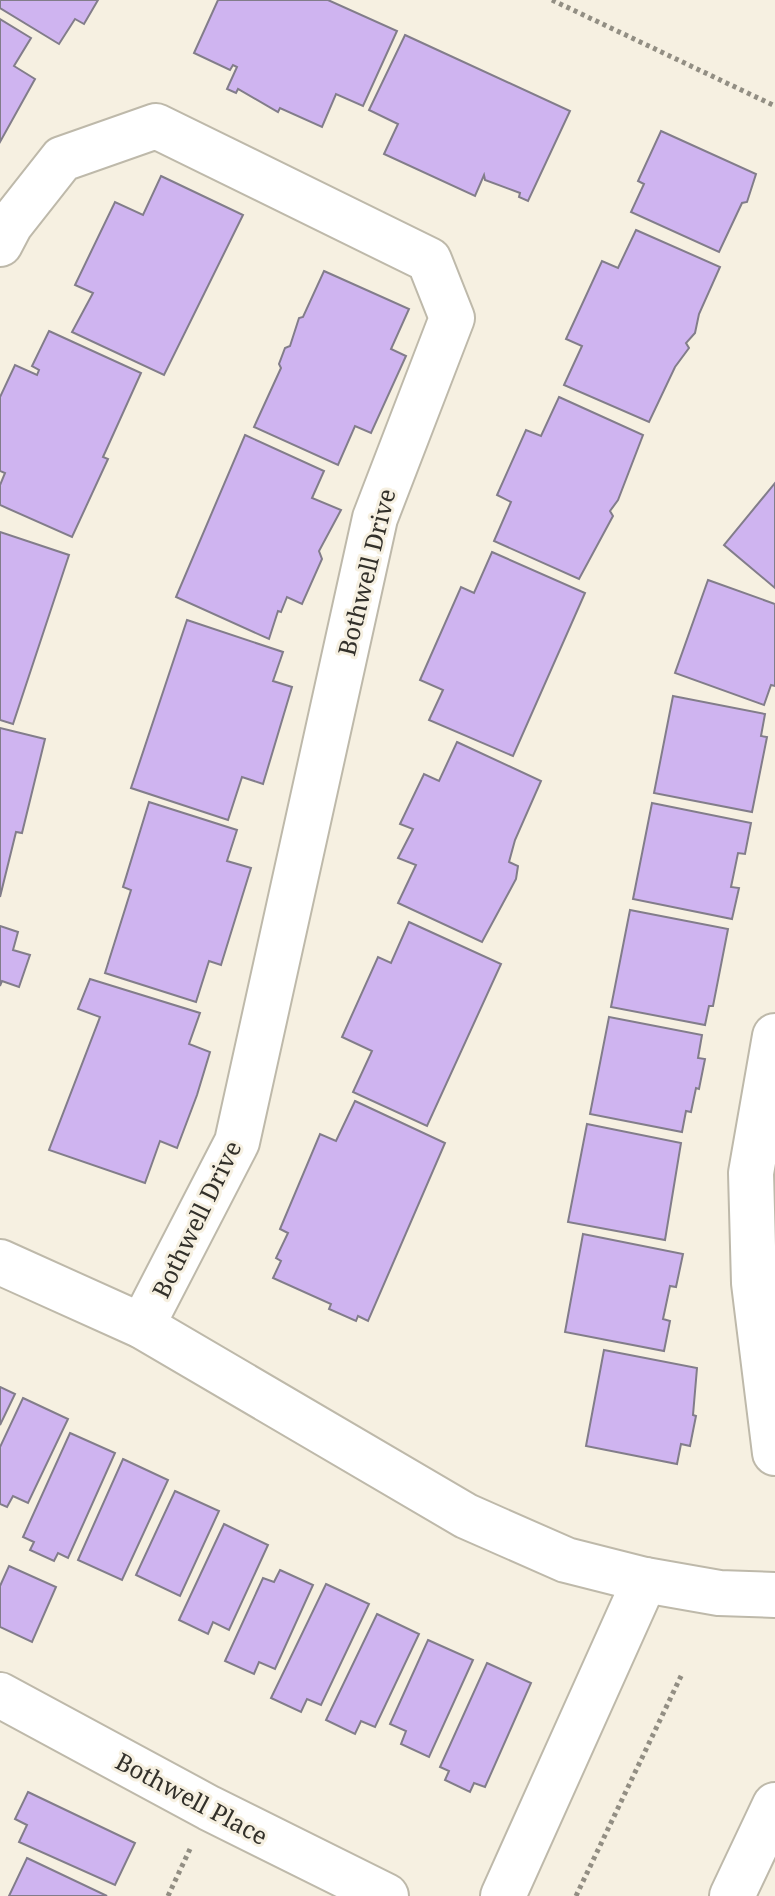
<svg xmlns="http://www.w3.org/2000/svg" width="775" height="1896" viewBox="0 0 775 1896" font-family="'Noto Serif',serif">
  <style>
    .building { fill: #cfb4f0; stroke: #827d8a; stroke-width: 2 }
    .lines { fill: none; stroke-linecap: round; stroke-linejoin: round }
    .minor-casing { stroke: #beb9aa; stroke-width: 48 }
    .path { stroke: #928e83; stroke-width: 5; stroke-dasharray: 4 4; stroke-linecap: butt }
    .minor { stroke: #fff; stroke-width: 44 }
    .labels { text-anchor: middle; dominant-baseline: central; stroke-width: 6; stroke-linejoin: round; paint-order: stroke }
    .street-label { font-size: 24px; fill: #32302a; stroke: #f6f0e1 }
  </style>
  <rect width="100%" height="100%" fill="#f6f0e1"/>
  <g class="building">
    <path d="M0,0H98L84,24L75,19L59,44L0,8Z"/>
    <path d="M218,0H328L397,31L363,106L336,94L322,127L280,108L278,112L238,89L236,93L227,89L237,67L233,65L230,70L194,53Z"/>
    <path d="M0,19L31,38L14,66L35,79L0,142Z"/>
    <path d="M405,35L570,111L528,201L519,197L520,193L485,180L484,175L475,196L384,154L398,124L369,110Z"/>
    <path d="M661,131L756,174L747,202L742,203L719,252L631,212L644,184L638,181Z"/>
    <path d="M161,176L243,215L164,375L72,332L93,293L75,285L115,202L143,215Z"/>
    <path d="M636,230L720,267L699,314L695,333L686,343L689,348L675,367L649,422L564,385L582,346L566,339L602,261L618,268Z"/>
    <path d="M324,271L409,309L391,349L406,356L371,433L355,426L338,465L254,427L281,368L279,364L285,348L290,346L299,318L303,317Z"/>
    <path d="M49,331L141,373L103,457L108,459L72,537L0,505V485L5,473L0,471V397L15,365L37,375L39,370L32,366Z"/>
    <path d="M559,397L643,435L618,500L610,511L613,516L579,579L494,541L511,502L497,495L526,430L541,436Z"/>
    <path d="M245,435L324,471L312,498L341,510L319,551L322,559L302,604L287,597L281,612L278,611L269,639L176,597Z"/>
    <path d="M775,483V588L724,545Z"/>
    <path d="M0,532L69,555L13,724L0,720Z"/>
    <path d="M492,552L585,593L513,756L429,720L443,690L420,680L461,587L474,593Z"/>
    <path d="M708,580L775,604V686L771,685L764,705L675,673Z"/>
    <path d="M187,620L283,652L273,681L292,687L263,784L242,777L228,820L131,788Z"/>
    <path d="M673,696L765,714L761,736L767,737L752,812L654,793Z"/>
    <path d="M0,728L45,739L22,833L16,832L0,897Z"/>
    <path d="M457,742L541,781L515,840L509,862L518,866L516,879L482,942L398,903L416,865L398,858L413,829L400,824L424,774L439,781Z"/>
    <path d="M149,802L237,830L227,861L251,868L221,965L209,961L196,1002L105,973L131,890L123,887Z"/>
    <path d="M652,803L751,823L745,854L738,853L731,887L739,888L732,919L633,899Z"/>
    <path d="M630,910L728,929L713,1006H709L705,1025L611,1007Z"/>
    <path d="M409,922L501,964L427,1126L353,1092L372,1051L342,1037L378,957L391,963Z"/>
    <path d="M0,926L18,932L13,950L30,955L19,987L2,981L0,986Z"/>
    <path d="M90,979L200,1013L189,1044L210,1052L197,1095L177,1148L160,1141L145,1183L49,1150L100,1017L78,1009Z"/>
    <path d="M609,1017L702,1035L698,1058L705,1059L699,1089L696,1088L691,1112L686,1111L682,1132L590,1114Z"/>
    <path d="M355,1101L445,1143L368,1321L358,1316L356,1321L329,1309L331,1304L273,1278L281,1261L276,1258L288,1233L280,1229L320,1134L336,1141Z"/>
    <path d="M587,1124L681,1143L665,1240L568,1222Z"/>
    <path d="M583,1234L683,1254L676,1287L670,1286L663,1319L670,1321L664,1351L565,1332Z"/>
    <path d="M604,1350L697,1368L693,1415L696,1416L690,1446L681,1444L677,1464L586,1446Z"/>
    <path d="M0,1387L15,1394L0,1425Z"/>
    <path d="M23,1398L68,1419L28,1503L13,1496L7,1507L0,1504V1447Z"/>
    <path d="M70,1433L115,1453L68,1558L58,1553L54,1561L30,1550L34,1542L23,1537Z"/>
    <path d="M123,1459L168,1480L122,1580L78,1560Z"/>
    <path d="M175,1491L219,1511L180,1596L136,1575Z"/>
    <path d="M224,1524L268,1545L229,1630L213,1622L208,1634L179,1620Z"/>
    <path d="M9,1566L56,1587L32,1642L0,1627V1586Z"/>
    <path d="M280,1570L313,1585L275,1669L259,1662L254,1674L225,1661L263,1578L274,1582Z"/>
    <path d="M326,1584L369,1604L321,1705L307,1699L301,1712L271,1698Z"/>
    <path d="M377,1614L419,1634L375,1727L361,1721L355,1734L326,1720Z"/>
    <path d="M428,1640L473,1660L429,1757L401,1744L406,1731L390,1724Z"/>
    <path d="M487,1663L531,1683L485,1787L474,1783L470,1792L445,1780L449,1771L440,1767Z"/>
    <path d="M28,1792L135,1843L115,1885L19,1842L27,1825L15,1819Z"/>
    <path d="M27,1858L107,1896H9Z"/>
  </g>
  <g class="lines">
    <defs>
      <g id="minor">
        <path d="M0,244L10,225L62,159L156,126L429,260L452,318L375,518L237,1142L142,1326"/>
        <path d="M775,1036L751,1173L754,1283L775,1453"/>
        <path d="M0,1262L142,1326L466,1516L566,1560L645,1580L719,1593L775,1595"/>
        <path d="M0,1695L209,1808L386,1896"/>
        <path d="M503,1896L645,1580"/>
        <path d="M732,1896L775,1805"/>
      </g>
    </defs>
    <use href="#minor" class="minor-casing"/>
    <g class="path">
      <path d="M552,0L775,106"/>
      <path d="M168,1896L190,1849"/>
      <path d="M576,1896L682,1674"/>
    </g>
    <use href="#minor" class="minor"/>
  </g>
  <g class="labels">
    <g class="street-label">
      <text transform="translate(366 572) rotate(-76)">Bothwell Drive</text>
      <text transform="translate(196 1219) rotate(-64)">Bothwell Drive</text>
      <text transform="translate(192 1798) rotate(28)">Bothwell Place</text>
    </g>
  </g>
</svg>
